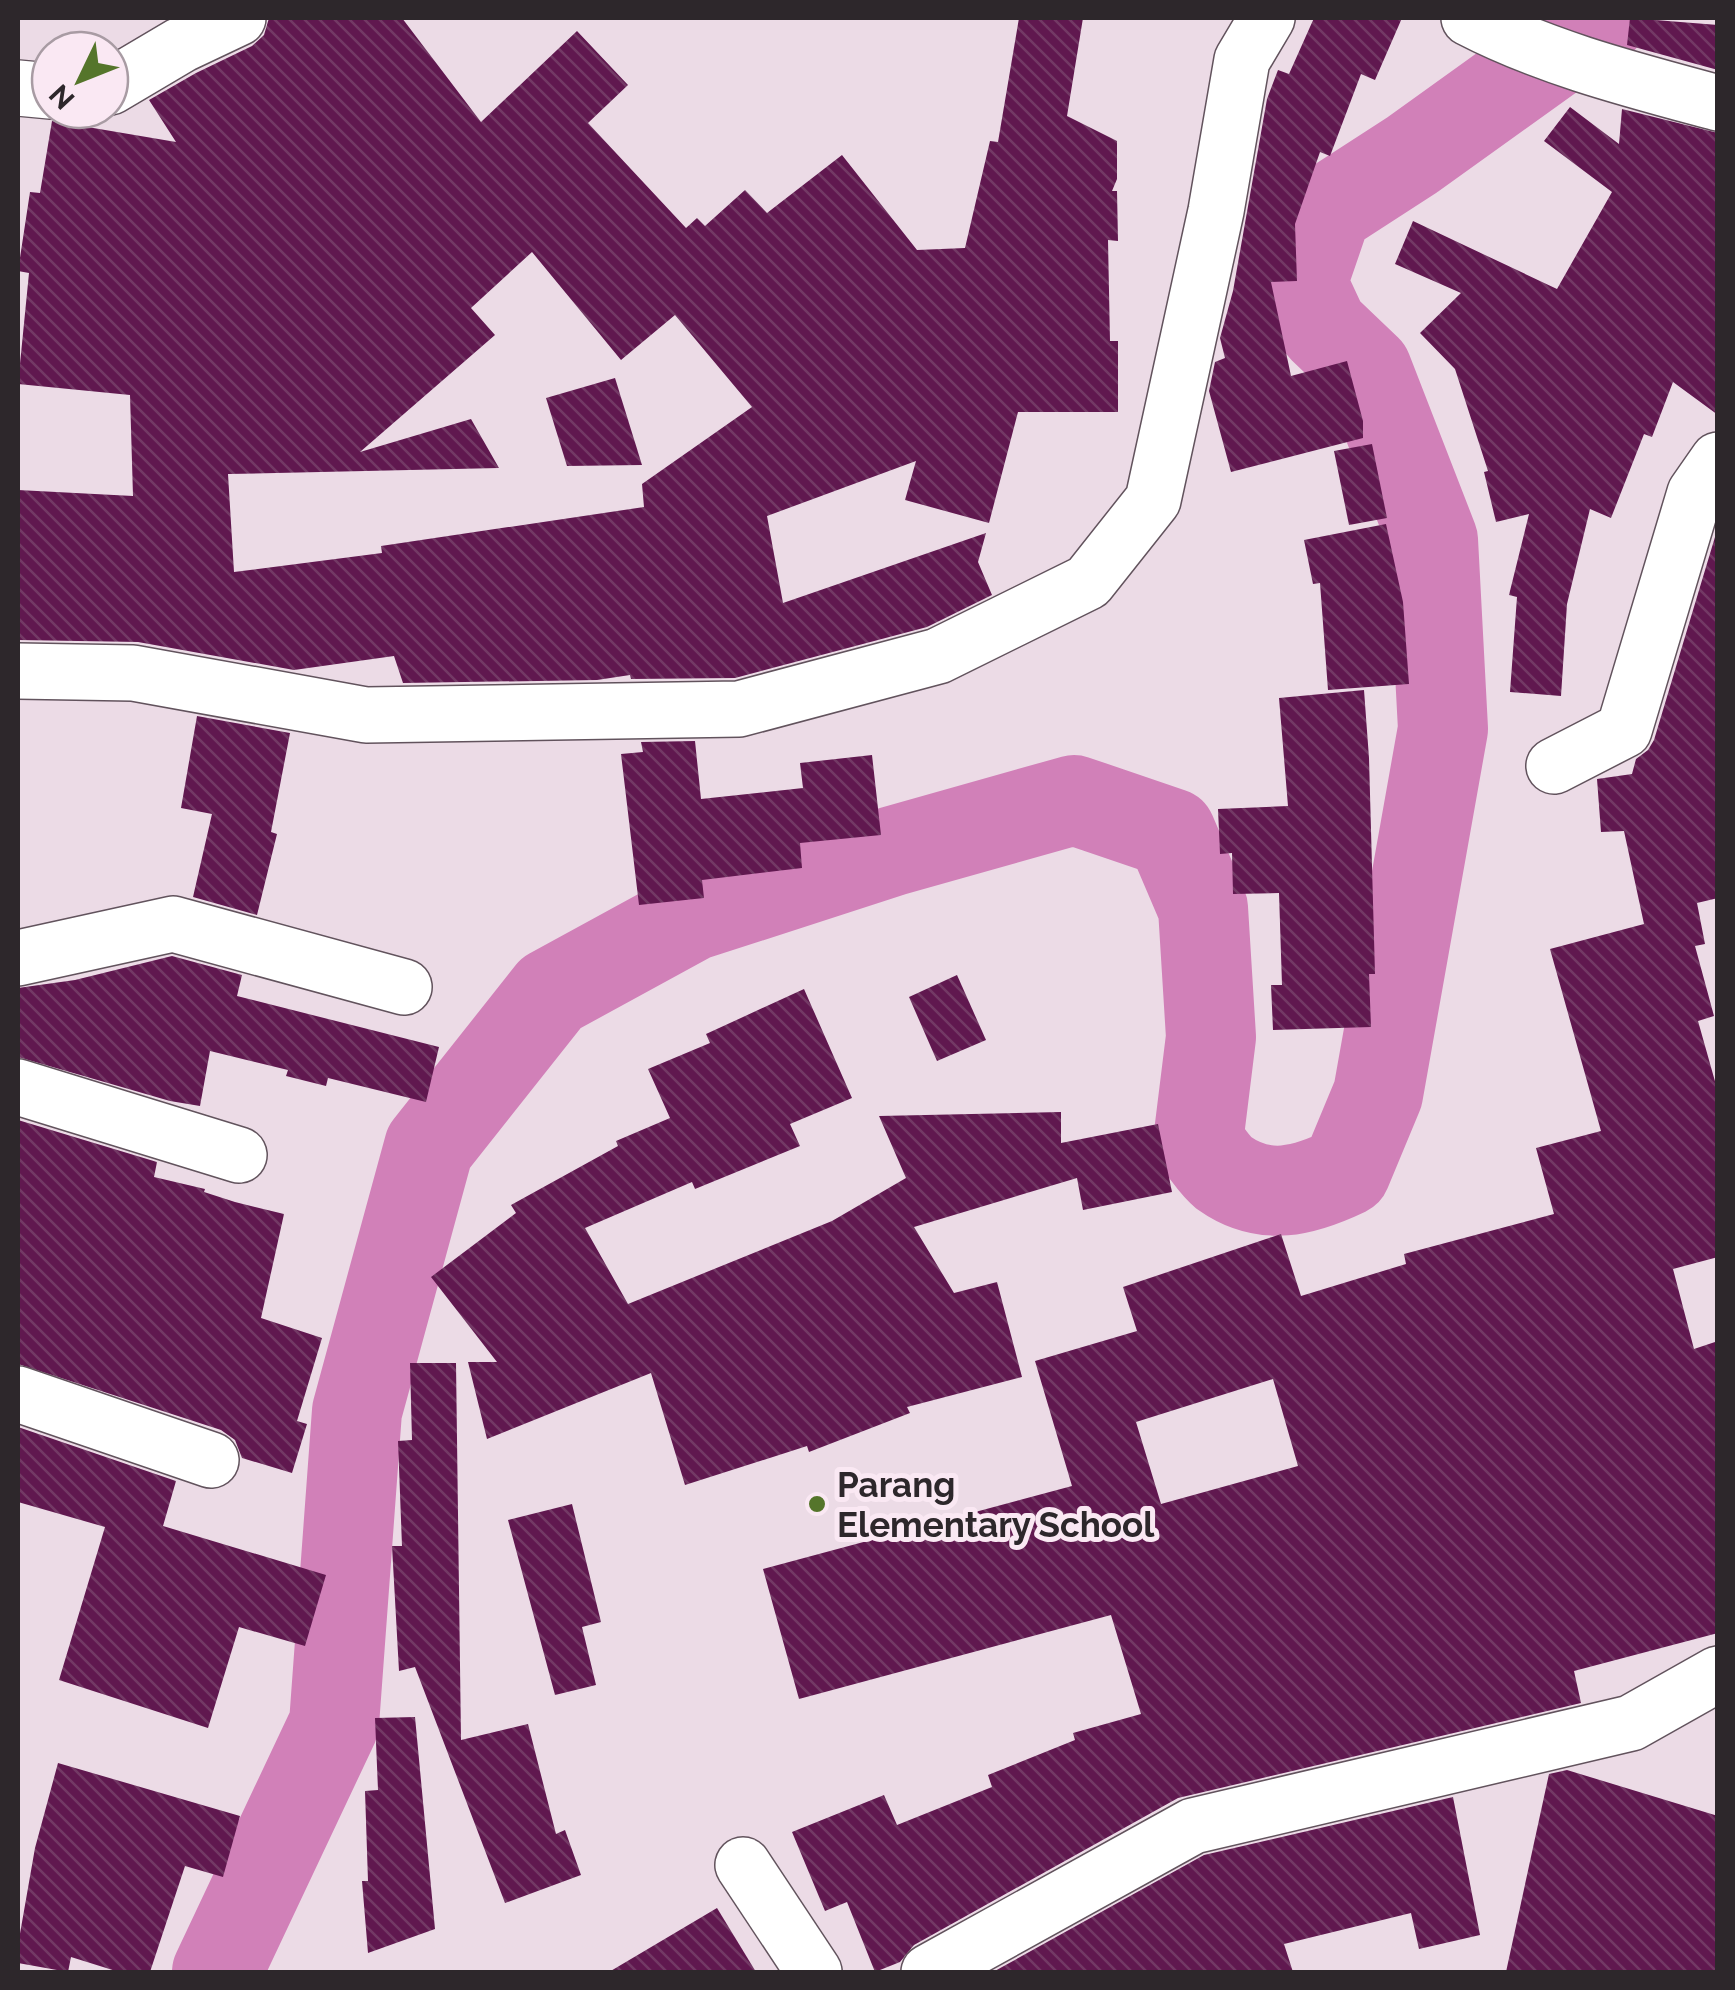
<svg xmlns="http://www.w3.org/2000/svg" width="1735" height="1990" viewBox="0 0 1735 1990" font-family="Raleway,sans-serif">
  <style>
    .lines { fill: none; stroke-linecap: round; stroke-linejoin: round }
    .river { stroke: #d180b8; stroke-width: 90 }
    .building { fill: url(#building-back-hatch); fill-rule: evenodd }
    .minor-casing { stroke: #62535d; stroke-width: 58 }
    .tertiary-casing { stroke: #62535d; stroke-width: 58 }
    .minor { stroke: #fff; stroke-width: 55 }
    .tertiary { stroke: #fff; stroke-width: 55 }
    .poi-dot { fill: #55752b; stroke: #fae8f3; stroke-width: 4 }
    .labels { text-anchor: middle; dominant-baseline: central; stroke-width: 10; stroke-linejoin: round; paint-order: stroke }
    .poi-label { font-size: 35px; font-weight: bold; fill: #2d272b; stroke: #fae8f3; text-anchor: start }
  </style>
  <defs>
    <pattern id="building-back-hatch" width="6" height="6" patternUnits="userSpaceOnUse" patternTransform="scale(2.5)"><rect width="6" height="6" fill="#60184f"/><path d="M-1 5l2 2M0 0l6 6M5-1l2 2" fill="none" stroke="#733965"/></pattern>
  </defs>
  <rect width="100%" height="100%" fill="#ecdbe6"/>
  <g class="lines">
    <path class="river" d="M217,1972L334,1724L357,1411L429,1147L551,993L692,916L893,851L1074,800L1171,833L1203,908L1211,1037L1198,1142C1206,1151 1214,1165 1224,1173C1265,1202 1304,1191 1346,1171L1378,1094L1443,729L1433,540L1367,370L1323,328L1302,283L1327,210L1412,155L1603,18"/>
  </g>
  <g class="building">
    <path d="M269,18H402L481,122L577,31L628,85L588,123L686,228L697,218L705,226L745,190L767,213L842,155L917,250L965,248L990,141L998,142L1019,18H1083L1067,116L1117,141V179L1112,191H1117L1118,241L1108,240L1110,341H1118V412H1018L989,523L905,500L916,461L767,516L783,603L986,533L978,562L992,595L927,627L735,678L631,679L630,675L597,680L403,683L394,656L294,670L138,642L18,640V490L133,496L130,395L18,384L29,273L18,271L30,192L40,193L52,121L176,142L149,100L196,73L252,46L264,35ZM532,252L621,360L675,315L752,407L642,484L644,507L381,546L382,553L234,572L228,474L499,468L471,419L360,452L495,335L471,308Z"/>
    <path d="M1314,18H1402L1375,80L1361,74L1330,156L1320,152L1295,224L1297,281L1271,282L1291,376L1347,361L1363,421V438L1231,472L1209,391L1215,362L1225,358L1220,338L1233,291L1267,99L1278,70L1289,74Z"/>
    <path d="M1630,18L1718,25V70L1627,45Z"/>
    <path d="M1570,107L1619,144L1622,109L1718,133V415L1673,382L1652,437L1644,434L1611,518L1590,509L1567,604L1561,696L1510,692L1517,597L1509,595L1529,514L1496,522L1484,472L1488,471L1455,369L1420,333L1461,293L1395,264L1413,221L1557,289L1612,192L1544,141Z"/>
    <path d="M615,378L642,465L567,466L546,398Z"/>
    <path d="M1372,444L1387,518L1349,525L1334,451Z"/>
    <path d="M1386,524L1403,602L1409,684L1328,690L1320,583L1313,584L1304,540Z"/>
    <path d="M1718,527V898L1697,903L1705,944L1695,946L1714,1016L1698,1021L1718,1092V1257L1673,1269L1694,1349L1718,1341V1633L1574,1671L1581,1703L1178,1798L914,1945L900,1962L875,1972L847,1902L825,1911L792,1832L884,1795L897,1825L992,1787L988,1775L1075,1740L1073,1733L1141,1714L1111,1615L799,1699L763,1569L1072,1486L1035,1361L1137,1331L1123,1287L1281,1234L1301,1296L1406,1264L1404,1254L1554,1214L1536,1148L1601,1131L1550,949L1644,924L1624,831L1601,832L1597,779L1632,774L1636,759L1648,750L1654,740ZM1273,1379L1298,1466L1161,1504L1136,1422Z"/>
    <path d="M1364,690L1369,758L1375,974H1369L1371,1027L1273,1030L1271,985H1282L1279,893L1233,894L1232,853L1220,854L1218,809L1288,806L1279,698Z"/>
    <path d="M197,716L290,733L271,832L277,834L257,915L193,897L212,814L181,808Z"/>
    <path d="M695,741L701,799L803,788L800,763L872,755L881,835L800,843L802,868L702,880L704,898L639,905L621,754L643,752L641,742Z"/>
    <path d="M172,956L242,975L237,996L439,1047L426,1102L328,1078L326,1086L286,1076L288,1070L210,1051L200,1106L170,1101L18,1057V988L75,980Z"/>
    <path d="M957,975L986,1040L937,1061L909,997Z"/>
    <path d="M804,989L852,1098L790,1124L800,1146L695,1189L692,1182L585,1228L628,1304L832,1221L906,1178L879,1116L1061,1112V1143L1158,1124L1172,1192L1083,1210L1077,1178L914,1227L954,1293L997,1282L1022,1377L907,1407L910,1413L809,1452L807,1446L685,1485L651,1373L487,1439L468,1362H497L431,1277L516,1213L511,1205L618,1146L616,1141L670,1118L648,1069L710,1043L706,1034Z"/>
    <path d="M18,1120L157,1162L154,1177L205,1189L204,1192L235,1202L284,1214L261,1318L322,1338L297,1421L307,1424L292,1473L242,1458L235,1440L221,1430L18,1364Z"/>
    <path d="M410,1363H456L461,1740L528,1724L556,1834L565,1830L581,1875L505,1903L415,1667L399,1671L392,1546H402L398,1441L412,1440Z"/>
    <path d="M18,1427L176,1481L163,1526L326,1575L305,1646L239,1627L208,1728L59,1680L105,1527L18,1502Z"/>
    <path d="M572,1504L601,1622L582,1627L596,1685L555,1695L508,1520Z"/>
    <path d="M415,1717L435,1929L368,1953L362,1881H368L365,1791L378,1790L375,1718Z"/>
    <path d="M58,1763L240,1816L223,1877L185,1866L150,1972H119L71,1957L68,1972L18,1963V1945L35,1848Z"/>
    <path d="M1567,1770L1718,1816V1972H1506L1549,1774Z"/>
    <path d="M1453,1797L1480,1935L1419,1949L1411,1913L1284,1944L1293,1972H993L1204,1855Z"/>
    <path d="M717,1908L756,1972H609Z"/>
  </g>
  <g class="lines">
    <defs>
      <g id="minor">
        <path d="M18,671L133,673L366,715L739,709L938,656L1088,582L1153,500L1216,211L1242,60L1267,18"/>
        <path d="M1554,766L1624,730L1695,493L1718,460"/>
        <path d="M18,958L173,924L404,987"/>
        <path d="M18,1087L239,1155"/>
        <path d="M18,1394L211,1460"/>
        <path d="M743,1865L814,1972"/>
        <path d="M929,1972L1193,1826L1631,1723L1718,1674"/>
      </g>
      <g id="tertiary">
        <path d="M1469,18C1546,58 1633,80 1718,103"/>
        <path d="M110,87L181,45L238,18"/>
        <path d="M18,88L50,91"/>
      </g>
    </defs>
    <use href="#minor" class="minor-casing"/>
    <use href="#tertiary" class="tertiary-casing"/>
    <use href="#minor" class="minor"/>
    <use href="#tertiary" class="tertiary"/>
  </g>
  <circle class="poi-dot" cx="817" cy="1504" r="10"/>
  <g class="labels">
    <g class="poi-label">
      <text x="837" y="1484">Parang<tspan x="837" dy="40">Elementary School</tspan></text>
    </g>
  </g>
  <rect width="1735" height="1990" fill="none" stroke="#2d272b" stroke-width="40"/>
  <g transform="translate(80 80) rotate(227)"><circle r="48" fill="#fae8f3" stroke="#a89ba3" stroke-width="2.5"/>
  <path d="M0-8L18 38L0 25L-18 38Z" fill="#55752b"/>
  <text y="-15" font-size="28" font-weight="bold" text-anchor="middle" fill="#2d272b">N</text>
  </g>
</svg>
